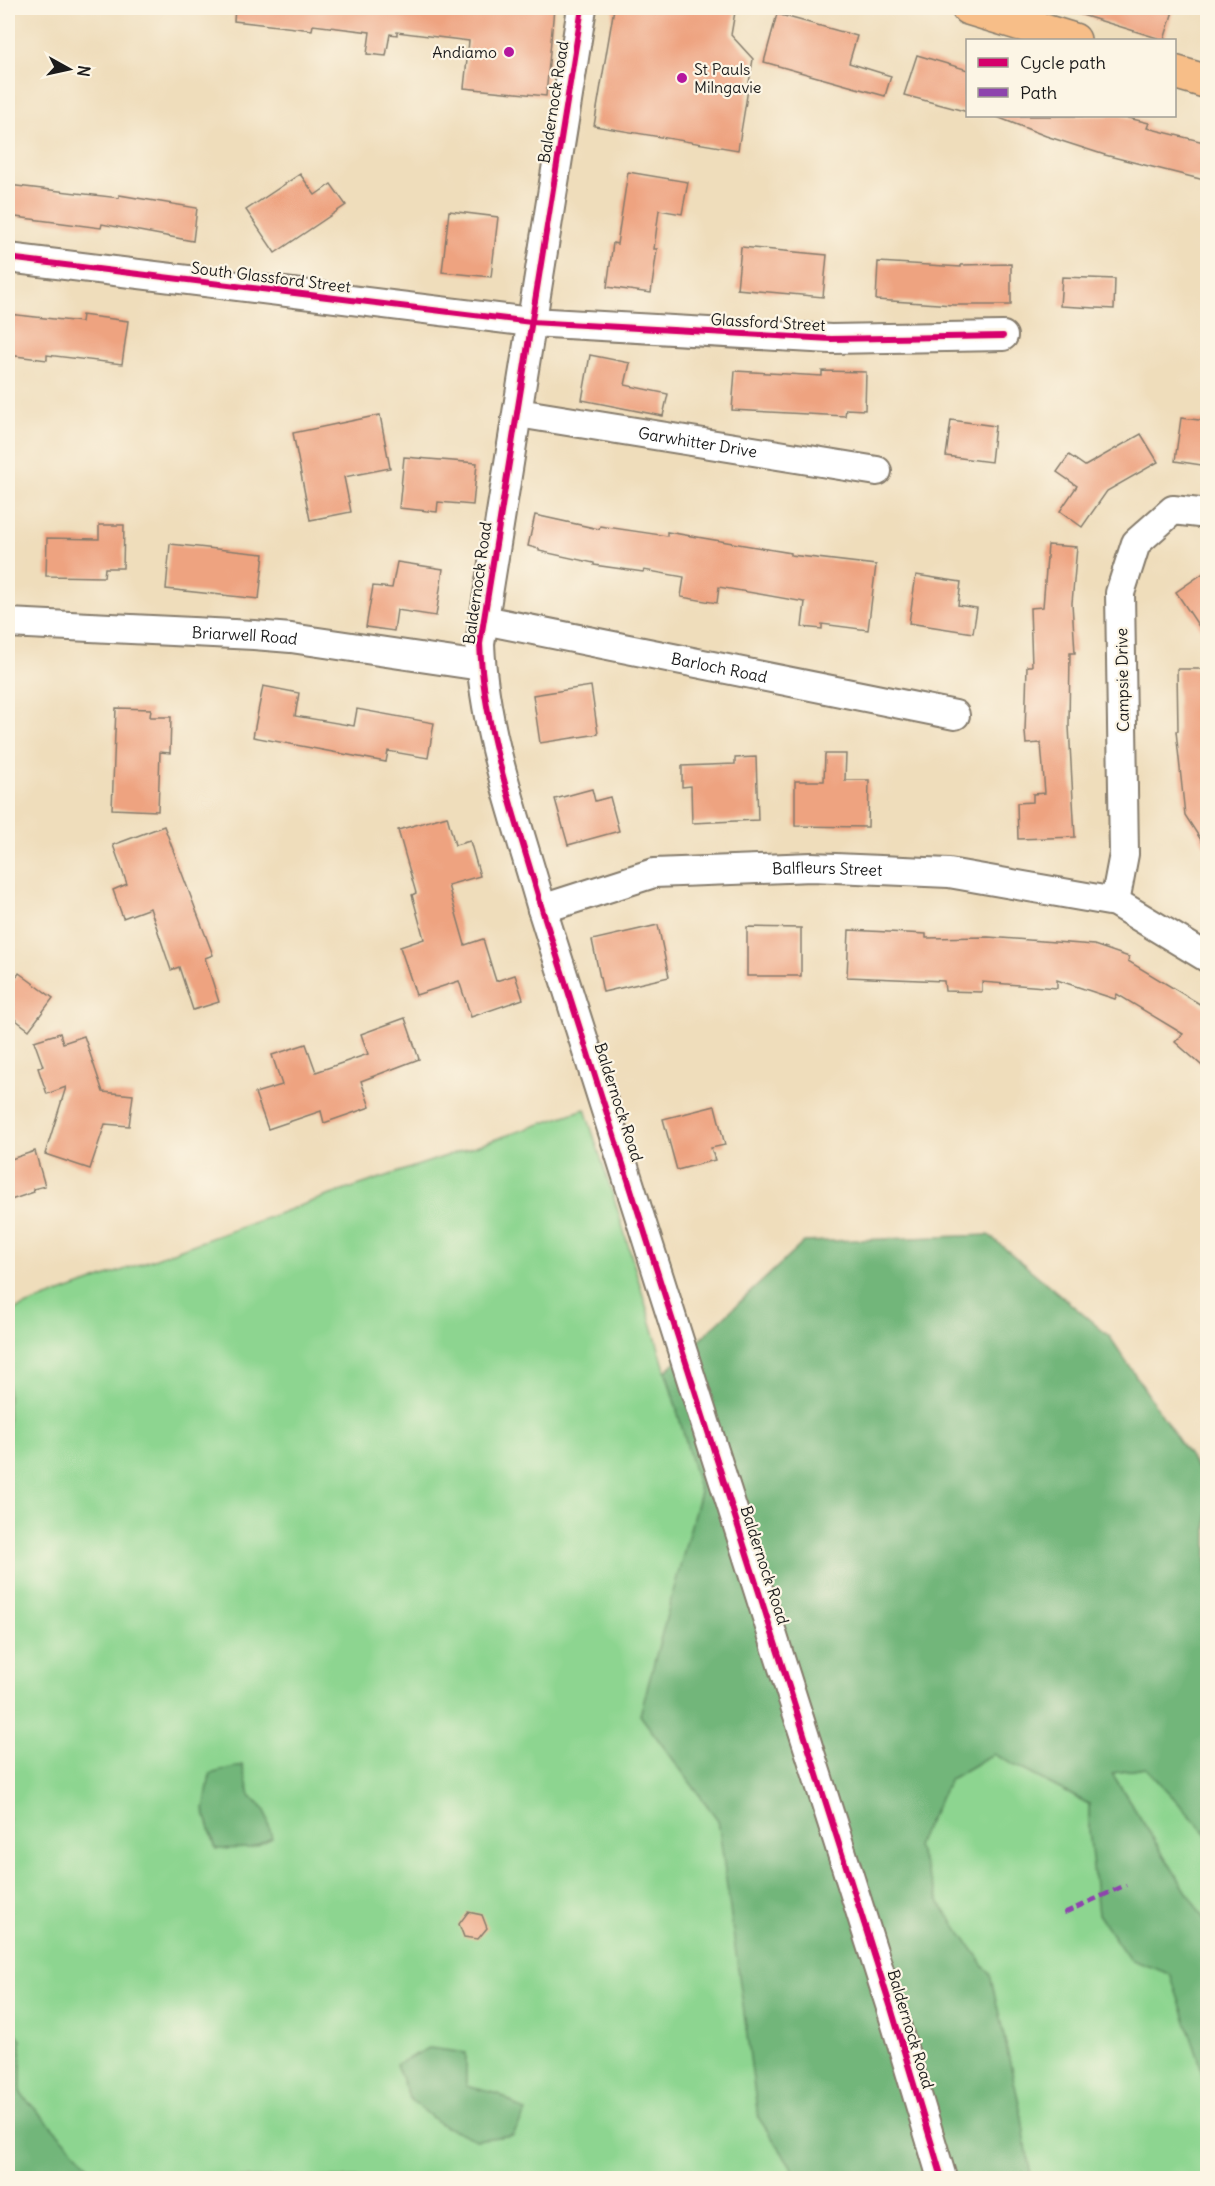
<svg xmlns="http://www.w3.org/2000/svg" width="1215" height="2186" viewBox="0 0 1215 2186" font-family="Delius,sans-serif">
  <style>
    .green { fill: #8dd590; stroke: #547856; stroke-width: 1.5 }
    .forest { fill: #72b67a; stroke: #47694b; stroke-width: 1.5 }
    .building { fill: #eea380 }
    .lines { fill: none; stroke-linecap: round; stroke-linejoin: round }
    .minor-casing { stroke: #867c6c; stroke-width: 32 }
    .major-casing { stroke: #867c6c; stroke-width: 36 }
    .minor { stroke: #fff; stroke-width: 28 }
    .major { stroke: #f7be88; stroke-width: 33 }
    .quiet { stroke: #8e44ad; stroke-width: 4.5; stroke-dasharray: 9 4.5; stroke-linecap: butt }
    .cycleway-casing { stroke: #fcf5e5; stroke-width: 10 }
    .cycleway { stroke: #d6006c; stroke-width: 6 }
    .poi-dot { fill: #b5179e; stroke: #fcf5e5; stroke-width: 2 }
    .labels { text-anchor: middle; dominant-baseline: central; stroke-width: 4.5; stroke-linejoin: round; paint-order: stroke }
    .poi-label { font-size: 16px; fill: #1c1c1c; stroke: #fcf5e5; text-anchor: end }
    .street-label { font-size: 16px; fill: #1c1c1c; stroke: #fcf5e5 }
  </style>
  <rect width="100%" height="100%" fill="#fcf5e5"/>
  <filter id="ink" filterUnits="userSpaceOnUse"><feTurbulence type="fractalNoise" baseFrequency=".0167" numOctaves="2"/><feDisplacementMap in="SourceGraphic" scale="12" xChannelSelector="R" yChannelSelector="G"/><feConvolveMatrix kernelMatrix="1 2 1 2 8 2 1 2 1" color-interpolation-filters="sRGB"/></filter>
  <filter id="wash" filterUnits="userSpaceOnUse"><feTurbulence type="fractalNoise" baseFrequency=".008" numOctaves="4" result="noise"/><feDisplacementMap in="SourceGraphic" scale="24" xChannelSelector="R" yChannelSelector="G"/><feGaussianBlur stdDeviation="1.35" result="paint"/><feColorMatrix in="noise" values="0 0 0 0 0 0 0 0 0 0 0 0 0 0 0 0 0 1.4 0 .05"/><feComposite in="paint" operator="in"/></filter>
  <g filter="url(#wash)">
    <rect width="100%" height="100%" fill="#efddbb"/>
    <path class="green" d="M585,1109L618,1211L716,1541L950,1779L993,1754L1089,1804L1112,1773L1207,1759V2178H8V1312L313,1201Z"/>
    <g class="forest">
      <path d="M989,1235L1110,1337L1207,1483V1834L1146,1768L1112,1773L1207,1924V2096L1199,2060L1170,1974L1129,1959L1098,1914L1089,1831V1804L993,1754L950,1779L916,1846L942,1907L990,1974L1021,2112L1031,2178H799L758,2117L718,1820L640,1715L700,1492L666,1371L804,1242Z"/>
      <path d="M242,1765L250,1795L265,1810L272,1838L251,1848L216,1849L204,1810L210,1774Z"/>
      <path d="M8,2019L21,2040V2094L101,2178H8Z"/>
      <path d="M429,2048L466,2053V2086L499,2094L526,2112L513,2135L476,2140L440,2124L409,2098L396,2064Z"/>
    </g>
    <g id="blocks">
      <g class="building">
        <path d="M235,8H554L546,96L464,88L469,41L397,32V35L390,34L386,56L367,54L370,32L313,25L312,30L234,21Z"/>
        <path d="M614,8H727V10L735,12L731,35L753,59L738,150L594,126Z"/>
        <path d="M1073,8H1174L1164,40L1072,12Z"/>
        <path d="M777,14L857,36L849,63L891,76L885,96L764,62Z"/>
        <path d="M917,55L968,70V112L904,95Z"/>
        <path d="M997,116H1120L1149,123L1147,128L1208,143V181L1105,155L1046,136L997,117Z"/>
        <path d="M628,172L688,182L682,214L659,210L654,249H657L651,293L607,287L613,243L617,244Z"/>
        <path d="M300,174L315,195L331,184L346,205L275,253L246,210Z"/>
        <path d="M8,185L119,198V195L197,208L193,241L102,224L101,228L8,216Z"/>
        <path d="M449,211L498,217L491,277L442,272Z"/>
        <path d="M741,247L827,255L823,297L737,289Z"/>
        <path d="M878,262L961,267V265L1011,264V305H954L876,300Z"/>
        <path d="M1062,277L1115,279L1114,309L1060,306Z"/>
        <path d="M8,314L81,322L82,315L128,321L122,364L47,355V360L8,355Z"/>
        <path d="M590,355L630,363L625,385L668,394L663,416L582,400Z"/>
        <path d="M735,371L822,376V371L866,372L865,410L846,409L845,416L732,410Z"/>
        <path d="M380,415L390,468L344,477L351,512L310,520L293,433Z"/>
        <path d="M1181,418L1208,421V466L1175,461Z"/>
        <path d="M951,420L995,426L991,462L946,456Z"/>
        <path d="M1141,434L1158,462L1107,491L1082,527L1060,511L1077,486L1057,472L1069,455L1085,466Z"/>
        <path d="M404,457L477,463L473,505L438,502L437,512L399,508Z"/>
        <path d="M535,515L599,529L600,526L667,536V532L791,553V555L876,565L868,630L822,624V629L802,627L805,602L719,587L717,603L681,597L684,577L644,570L643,572L594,565V563L539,551V549L528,546Z"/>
        <path d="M99,525H124L123,568H105L104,577L46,576L47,538L99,539Z"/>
        <path d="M170,544L264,554L259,599L166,589Z"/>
        <path d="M1048,545L1077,547L1072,603L1075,653H1070L1069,726L1075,837L1018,839L1017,803L1033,802V794L1045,793L1041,743L1026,744L1025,732L1027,666H1032L1030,608L1043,607Z"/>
        <path d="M397,562L443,569L436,616L397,610L394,631L366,627L373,586L392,588Z"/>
        <path d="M1208,570V640L1176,592Z"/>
        <path d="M916,575L961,582L958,605L977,608L973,633L909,623Z"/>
        <path d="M1177,669H1208V851L1185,815L1176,731H1178Z"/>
        <path d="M263,686L299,693L295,716L354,726L357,709L434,723L428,758L388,751L386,762L253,737Z"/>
        <path d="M591,686L598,734L540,743L533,695Z"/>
        <path d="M116,708L151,709L150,717H171L170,753L160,752L158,811L112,809Z"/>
        <path d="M825,754H846L845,780H869L868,827L795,826V781H824Z"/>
        <path d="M756,757L758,820L692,823L691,786L682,787V766L735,764V758Z"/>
        <path d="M592,789L595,801L610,797L619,831L568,845L555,799Z"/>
        <path d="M447,816L455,845L470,841L480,876L448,885L465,945L483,939L496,981L515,975L523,999L471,1017L459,981L416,995L400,947L424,939L412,895L416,893L398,830Z"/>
        <path d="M164,826L213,955L205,958L219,1002L193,1010L179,967L171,970L150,908L123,918L113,890L127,884L113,845Z"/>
        <path d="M658,925L669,977L603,992L592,940Z"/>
        <path d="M747,927L801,928V976H747Z"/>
        <path d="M849,930L926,934V938L988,937L1094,945L1129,957L1128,961L1208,1009V1071L1175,1042L1183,1034L1117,994L1115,999L1057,980V988L982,982V992L945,991L944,981L847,977Z"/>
        <path d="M19,973L53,998L29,1030L8,1014V989Z"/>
        <path d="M405,1018L419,1059L361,1081L370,1107L324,1123L321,1111L268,1129L255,1093L282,1085L272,1055L306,1044L316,1072L368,1054L361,1034Z"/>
        <path d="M60,1033L63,1043L84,1036L103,1092L133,1095L129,1126L105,1124L90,1169L45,1154L66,1087L47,1094L38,1068L43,1066L34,1041Z"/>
        <path d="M715,1106L725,1145L711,1148L715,1160L677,1170L663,1119Z"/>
        <path d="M35,1151L45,1186L33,1189L34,1192L8,1201V1160Z"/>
        <path d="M468,1912L482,1915L487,1928L478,1939L464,1937L459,1924Z"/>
      </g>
    </g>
  </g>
  <g filter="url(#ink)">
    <use href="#blocks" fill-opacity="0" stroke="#867c6c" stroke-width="1.5"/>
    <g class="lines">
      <defs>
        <g id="minor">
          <path d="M582,8L480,644C484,735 518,823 542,909L891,2008L942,2178"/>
          <path d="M8,258L531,322L831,339L1003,336"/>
          <path id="s1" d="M518,413L877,471"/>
          <path id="s2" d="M484,620L955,715"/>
          <path id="s3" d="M8,623L254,635L291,638L481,666"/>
          <path d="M1115,902L1124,854L1120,593L1136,543L1173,510L1208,514"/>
          <path id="s4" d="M542,909L654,873L812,867L949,873L1115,902L1208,958"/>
        </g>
        <g id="major">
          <path d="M968,8L1074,40"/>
          <path d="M1174,72L1208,82"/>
        </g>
      </defs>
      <use href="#minor" class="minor-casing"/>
      <use href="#major" class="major-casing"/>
      <use href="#minor" class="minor"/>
      <use href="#major" class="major"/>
      <path class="quiet" d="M1064,1913L1126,1885"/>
      <defs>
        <g id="cycleway">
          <path d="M582,8L480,644C484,735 518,823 542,909L891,2008L942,2178"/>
          <path d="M8,258L531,322L831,339L1003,336"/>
        </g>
      </defs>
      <use href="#cycleway" class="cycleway-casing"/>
      <use href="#cycleway" class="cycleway"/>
    </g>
  </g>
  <g class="poi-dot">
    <circle cx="509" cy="52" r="6"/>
    <circle cx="682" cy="78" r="6"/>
  </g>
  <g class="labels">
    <g class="poi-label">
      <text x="497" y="52">Andiamo</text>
      <text x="694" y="69" text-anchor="start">St Pauls<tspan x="694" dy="18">Milngavie</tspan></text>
    </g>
    <g class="street-label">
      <text transform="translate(553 102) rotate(-81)">Baldernock Road</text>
      <text transform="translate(271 277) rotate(7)">South Glassford Street</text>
      <text transform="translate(768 322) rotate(3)">Glassford Street</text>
      <text stroke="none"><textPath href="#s1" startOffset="182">Garwhitter Drive</textPath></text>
      <text transform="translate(477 583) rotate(-82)">Baldernock Road</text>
      <text stroke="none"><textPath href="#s3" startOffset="237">Briarwell Road</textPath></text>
      <text stroke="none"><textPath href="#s2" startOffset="240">Barloch Road</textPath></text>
      <text transform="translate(1122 680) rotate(-91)">Campsie Drive</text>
      <text stroke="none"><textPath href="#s4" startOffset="291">Balfleurs Street</textPath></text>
      <text transform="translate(619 1102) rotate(72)">Baldernock Road</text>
      <text transform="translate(765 1565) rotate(72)">Baldernock Road</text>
      <text transform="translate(911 2029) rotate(73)">Baldernock Road</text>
    </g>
  </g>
  <rect width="1215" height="2186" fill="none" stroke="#fcf5e5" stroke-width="30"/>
  <rect x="966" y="39" width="210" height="78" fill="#fcf5e5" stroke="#a29e95" stroke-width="1.5"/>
  <rect x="978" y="58" width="30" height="9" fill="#d6006c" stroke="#a29e95" stroke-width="1.5"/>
  <text x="1020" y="69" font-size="18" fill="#1c1c1c">Cycle path</text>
  <rect x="978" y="88" width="30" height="9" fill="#8e44ad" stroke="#a29e95" stroke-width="1.5"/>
  <text x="1020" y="99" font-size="18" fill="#1c1c1c">Path</text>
  <g transform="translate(69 69) rotate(98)" stroke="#fcf5e5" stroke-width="4.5" paint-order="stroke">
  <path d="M0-4.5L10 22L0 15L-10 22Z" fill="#1c1c1c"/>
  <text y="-9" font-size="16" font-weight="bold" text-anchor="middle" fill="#1c1c1c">N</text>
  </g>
</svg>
